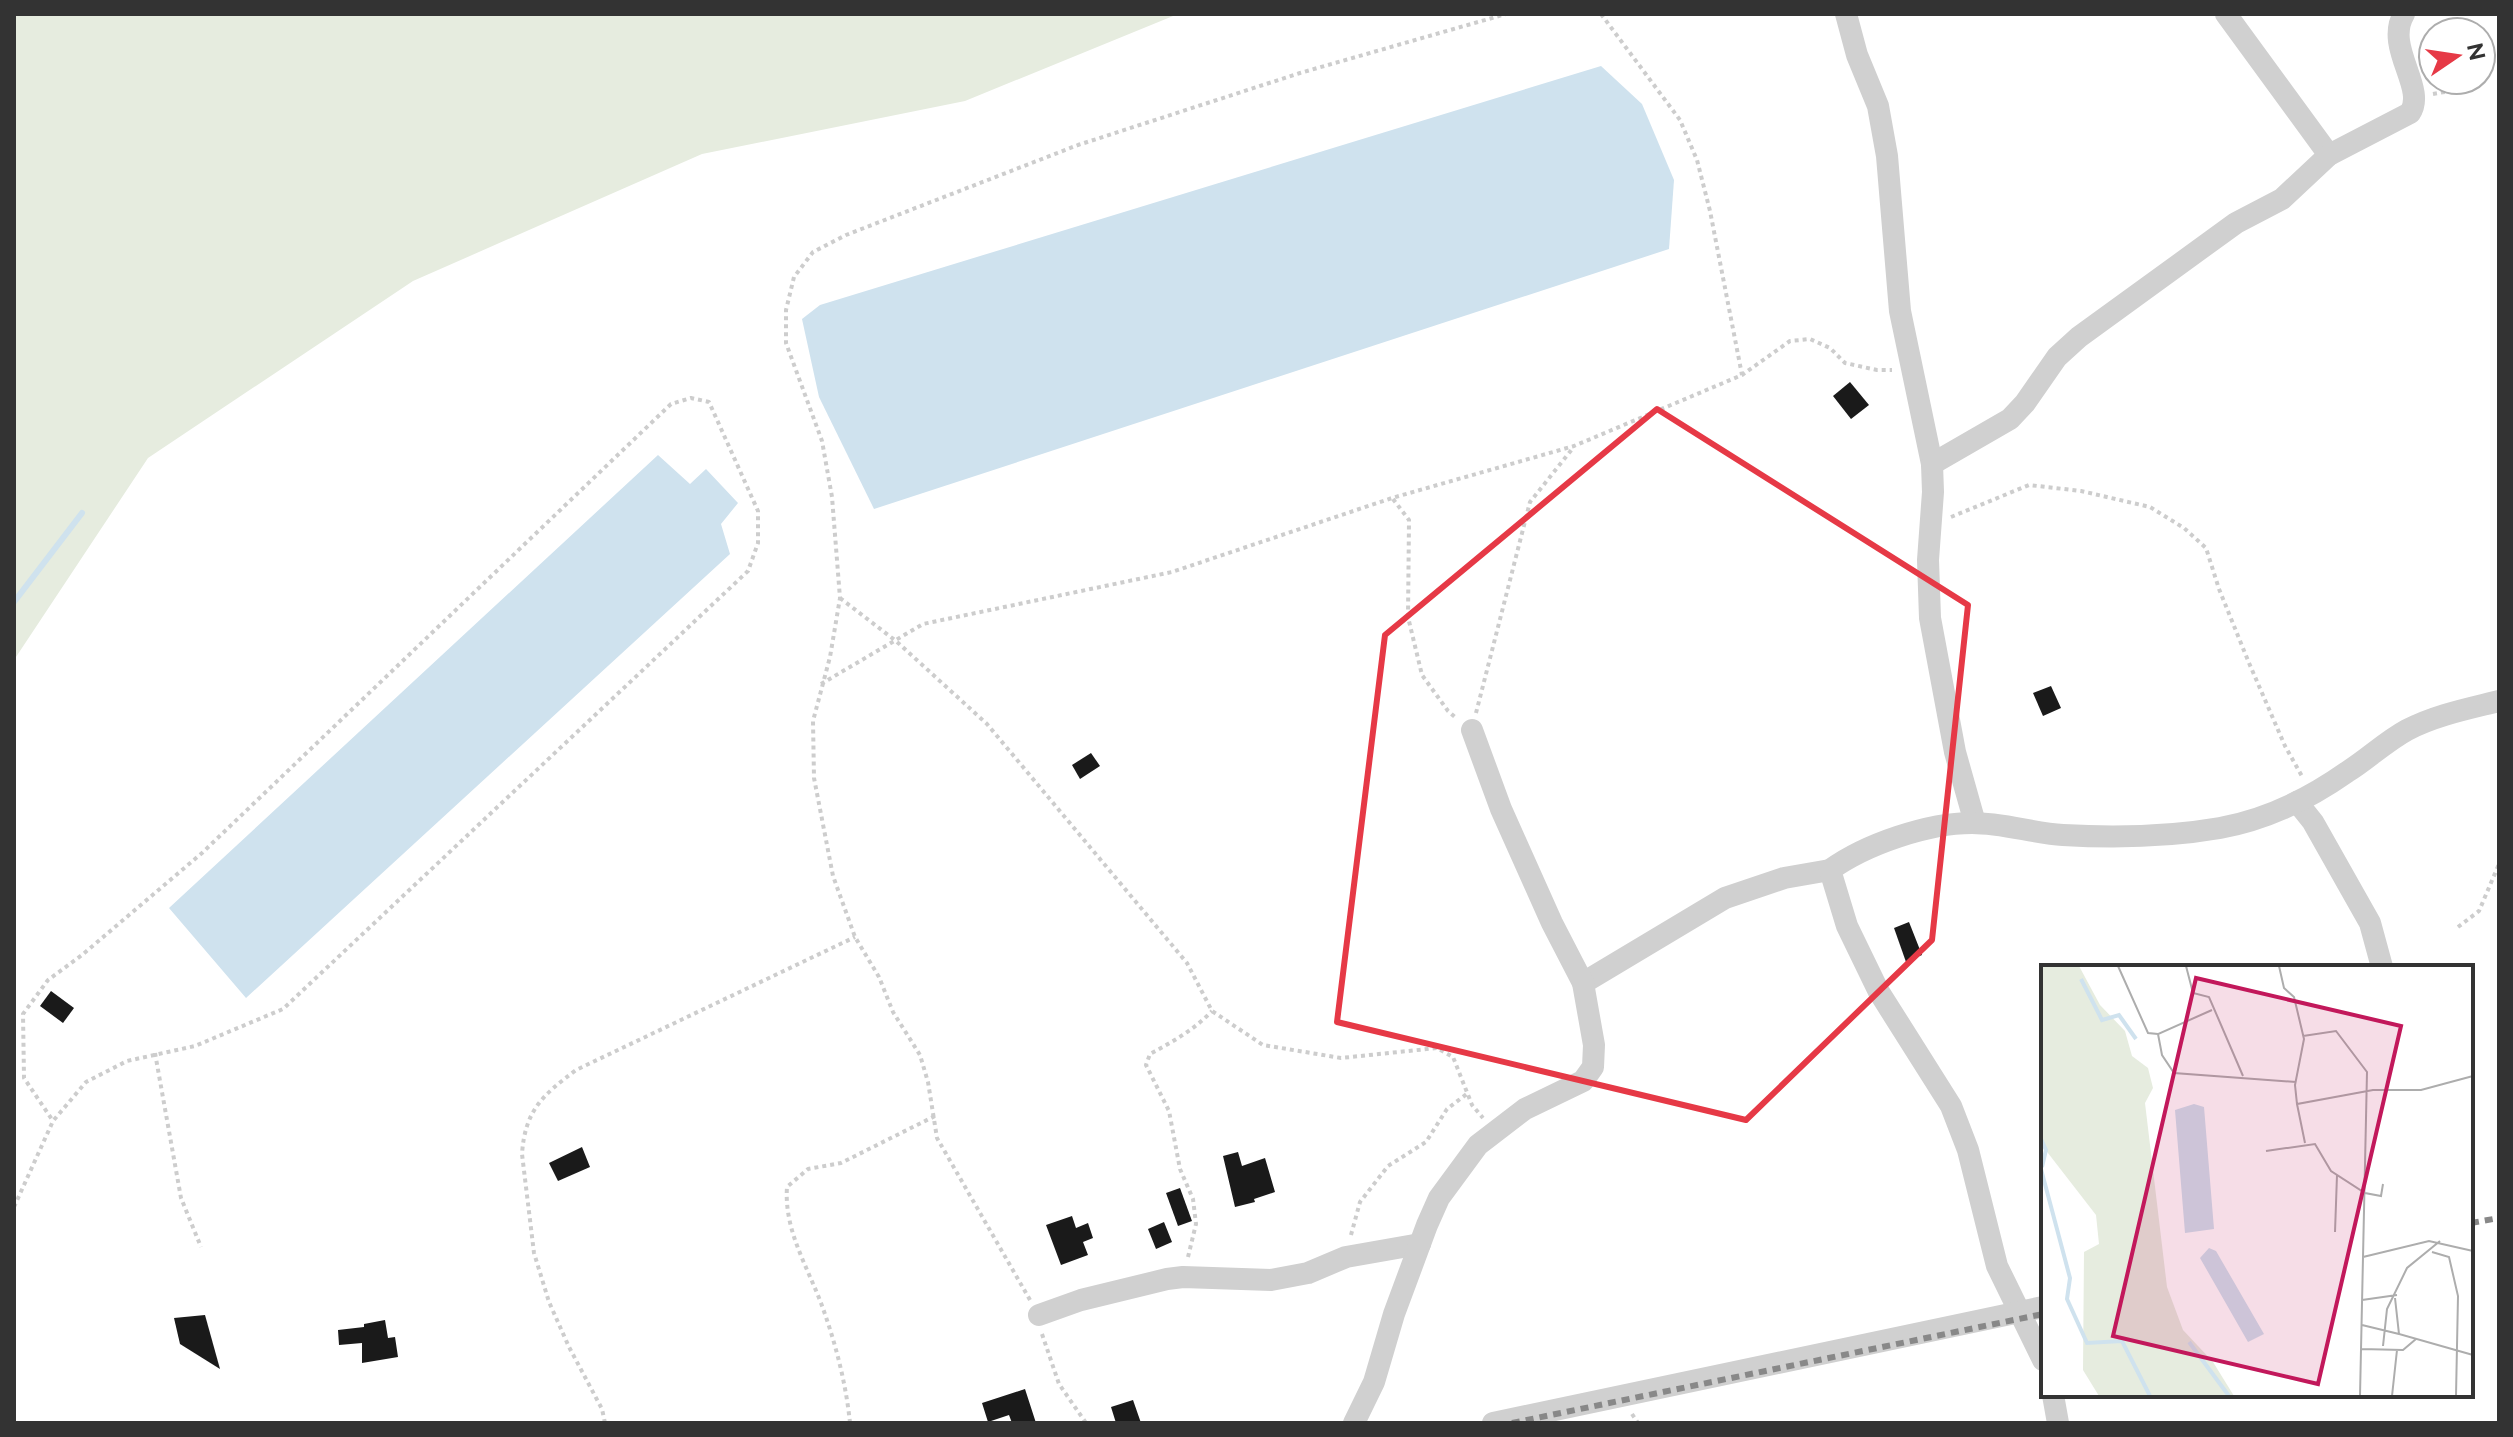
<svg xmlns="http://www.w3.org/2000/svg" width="2513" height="1437" viewBox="0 0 2513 1437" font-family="Raleway,sans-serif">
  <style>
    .green { fill: #e6ecdf }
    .water { fill: #cfe2ee }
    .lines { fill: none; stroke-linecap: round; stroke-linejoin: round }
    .stream { stroke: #cfe2ee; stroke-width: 6 }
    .building { fill: #1a1a1a }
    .path { stroke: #cdcdcd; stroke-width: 4; stroke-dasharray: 4 4; stroke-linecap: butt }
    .minor { stroke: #d0d0d0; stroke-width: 22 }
    .rail { stroke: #888; stroke-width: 6; stroke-dasharray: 8 6; stroke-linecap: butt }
    .marked { fill: none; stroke: #e63946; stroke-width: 6; stroke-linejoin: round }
    .inset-river { fill: none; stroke: #cfe2ee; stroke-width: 4 }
    .inset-road { fill: none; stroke: #adadad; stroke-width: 2 }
    .view { fill: #c2185b; fill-opacity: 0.15; stroke: #c2185b; stroke-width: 4 }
    .inset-edge { fill: none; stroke: #333; stroke-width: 4 }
  </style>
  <rect width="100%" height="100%" fill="#fff"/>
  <path class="green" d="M14,14H1178L965,101L702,154L413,281L148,458L14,660Z"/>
  <g class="water">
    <path d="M1601,66L1642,104L1674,180L1669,249L874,509L819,397L802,319L820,305Z"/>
    <path d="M658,455L690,484L706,469L738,503L721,524L730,554L246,998L169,908Z"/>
  </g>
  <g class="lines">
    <path class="stream" d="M14,602L82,513"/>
  </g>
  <g class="building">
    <path d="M1850,382L1869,405L1851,419L1833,396Z"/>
    <path d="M2051,686L2061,708L2043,716L2033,693Z"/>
    <path d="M1091,753L1100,766L1080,779L1072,765Z"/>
    <path d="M1909,922L1922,955L1906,962L1894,928Z"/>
    <path d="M51,991L74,1008L63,1023L40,1006Z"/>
    <path d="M582,1147L590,1167L558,1181L549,1163Z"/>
    <path d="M1238,1152L1242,1166L1265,1158L1275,1192L1254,1199L1255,1202L1235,1207L1223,1156Z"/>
    <path d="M1180,1188L1192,1221L1178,1226L1166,1193Z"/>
    <path d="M1072,1216L1076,1228L1088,1223L1093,1238L1083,1242L1088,1255L1061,1265L1046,1225Z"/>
    <path d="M1164,1222L1172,1242L1156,1249L1148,1229Z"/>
    <path d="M205,1315L220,1369L180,1344L174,1318Z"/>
    <path d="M385,1320L388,1338L395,1337L398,1357L362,1363V1343L339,1345L338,1330L364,1327V1324Z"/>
    <path d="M1025,1389L1036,1423H1012L1009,1415L988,1422L982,1403Z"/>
    <path d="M1133,1400L1141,1423H1116L1111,1407Z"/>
  </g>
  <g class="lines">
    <g class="path">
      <path d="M1601,14L1680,120L1697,160L1710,211L1742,375"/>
      <path d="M2470,32V14"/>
      <path d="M2433,94L2456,90L2465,80"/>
      <path d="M1393,499L1409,520L1408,617L1422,675L1448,711L1456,718"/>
      <path d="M1951,517L2029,485L2081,491L2150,507L2184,528L2206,548L2219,589L2249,663L2285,746L2303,778"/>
      <path d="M840,598L896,641L987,724L1187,963L1212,1011L1263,1045L1341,1058L1437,1048L1453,1057L1472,1105L1483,1118"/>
      <path d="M821,684L923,624L1172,572L1392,498L1574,446L1742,375L1790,341L1810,339L1830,348L1845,363L1877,370H1892"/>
      <path d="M1476,713L1530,502L1573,448"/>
      <path d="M2458,927L2479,911L2499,864"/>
      <path d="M155,1053L181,1198L201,1247"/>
      <path d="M14,1207L53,1121L86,1082L127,1061L195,1046L283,1009L748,571L758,543V511L709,402L691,398L671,404L202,853L82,955L48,980L23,1014L24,1078L53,1121"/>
      <path d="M1351,1235L1360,1202L1388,1166L1426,1142L1447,1109L1468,1093"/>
      <path d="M1188,1257L1196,1224L1193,1199L1180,1169L1169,1111L1146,1065L1150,1054C1172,1042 1194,1030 1212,1011"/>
      <path d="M1030,1300L937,1138L928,1082L920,1055L893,1012L879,977L855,937L833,876L814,778L813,721L830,657L840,598L832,497L822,441L786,343V310L794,277L813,252L846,235L1078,145L1300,73L1506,14"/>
      <path d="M1042,1334L1059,1384L1086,1423"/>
      <path d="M1632,1414L1638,1423"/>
      <path d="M605,1423L602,1409L569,1347L549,1302L534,1253L522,1154C525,1110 543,1095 576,1070L855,937"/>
      <path d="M850,1423C846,1383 835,1341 821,1303C806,1264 784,1229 787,1187L808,1169L841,1163L935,1116"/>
    </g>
    <g class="minor">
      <path d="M1846,14L1857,55L1878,106L1887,156L1900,311L1932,464L1933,492L1928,560L1930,618L1955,752L1975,823"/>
      <path d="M2226,14L2329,155"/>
      <path d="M1932,464L2010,419L2025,403L2057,357L2079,337L2236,223L2282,199L2329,155L2410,113C2427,88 2384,47 2404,14"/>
      <path d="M2297,802L2313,822L2370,923L2382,967"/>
      <path d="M1583,983L1725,898L1784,878L1830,870"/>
      <path d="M1039,1315L1081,1300L1167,1279L1183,1277L1271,1280L1308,1273L1346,1257L1420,1244"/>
      <path d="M2043,1360L1997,1266L1968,1150L1951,1106L1879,992L1847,926L1830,870C1866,844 1928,823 1972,823C2003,823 2033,833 2063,835C2115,838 2168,837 2220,828C2265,820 2310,798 2347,772C2368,759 2385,742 2407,730C2436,715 2467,709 2499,701"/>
      <path d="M2053,1395L2058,1423"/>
      <path d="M1354,1423L1374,1382L1394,1314L1427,1225L1439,1198L1478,1145L1525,1109L1583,1081L1593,1067L1594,1045L1583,983L1552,923L1501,809L1472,730"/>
      <path d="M1493,1423L2043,1307"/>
    </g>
    <g class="rail">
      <path d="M2471,1223L2499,1218"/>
      <path d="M1512,1423L2043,1314"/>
    </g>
  </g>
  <path class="marked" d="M1657,409L1968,605L1932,940L1746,1120L1337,1022L1385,635Z"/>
  <g transform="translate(2041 965)">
    <rect width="432" height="432" fill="#fff"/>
    <path d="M0,1H38L59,40L84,66L91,91L107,103L112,123L104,138L126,322L142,365L172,397L193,431H58L42,405L43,287L58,279L55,250L0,179Z" fill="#e6ecdf"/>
    <path d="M153,139L163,142L173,264L144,268L134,145ZM168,283L175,286L223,369L207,377L159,293Z" fill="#cfe2ee"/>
    <path class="inset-river" d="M40,14L61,55L78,50L95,74M0,174L5,185L1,202M0,204L29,313L26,334L46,378L81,376L109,431M148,377L188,431"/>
    <path class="inset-road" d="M77,1L107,68L117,69M145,1L152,28L168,32L202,111M238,1L243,23L253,32L263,74L254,120L256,139L332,125H380L432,111M171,45L117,69L121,90L133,108L255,117M262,71L295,66L326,107L319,431M256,139L264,178M225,186L274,179L290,206L324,228L340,231L342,219M294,267L296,210M391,287L408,292L417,331L415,431M322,292L388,276L432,286M354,333L358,369L432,390M321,335L356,330M321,360L358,369M342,381L346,344L366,303L399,276M320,384L362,385L375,374M351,431L356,385"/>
    <path class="view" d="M155,13L360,61L277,419L72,371Z"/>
    <rect width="432" height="432" class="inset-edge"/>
  </g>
  <rect width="2513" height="1437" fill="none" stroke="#333333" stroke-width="32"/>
  <g transform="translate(2457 56) rotate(77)"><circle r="38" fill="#ffffff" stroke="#adadad" stroke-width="2"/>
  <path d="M0-6L14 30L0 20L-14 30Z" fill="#e63946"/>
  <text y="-12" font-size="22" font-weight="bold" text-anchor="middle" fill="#333333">N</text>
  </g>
</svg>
